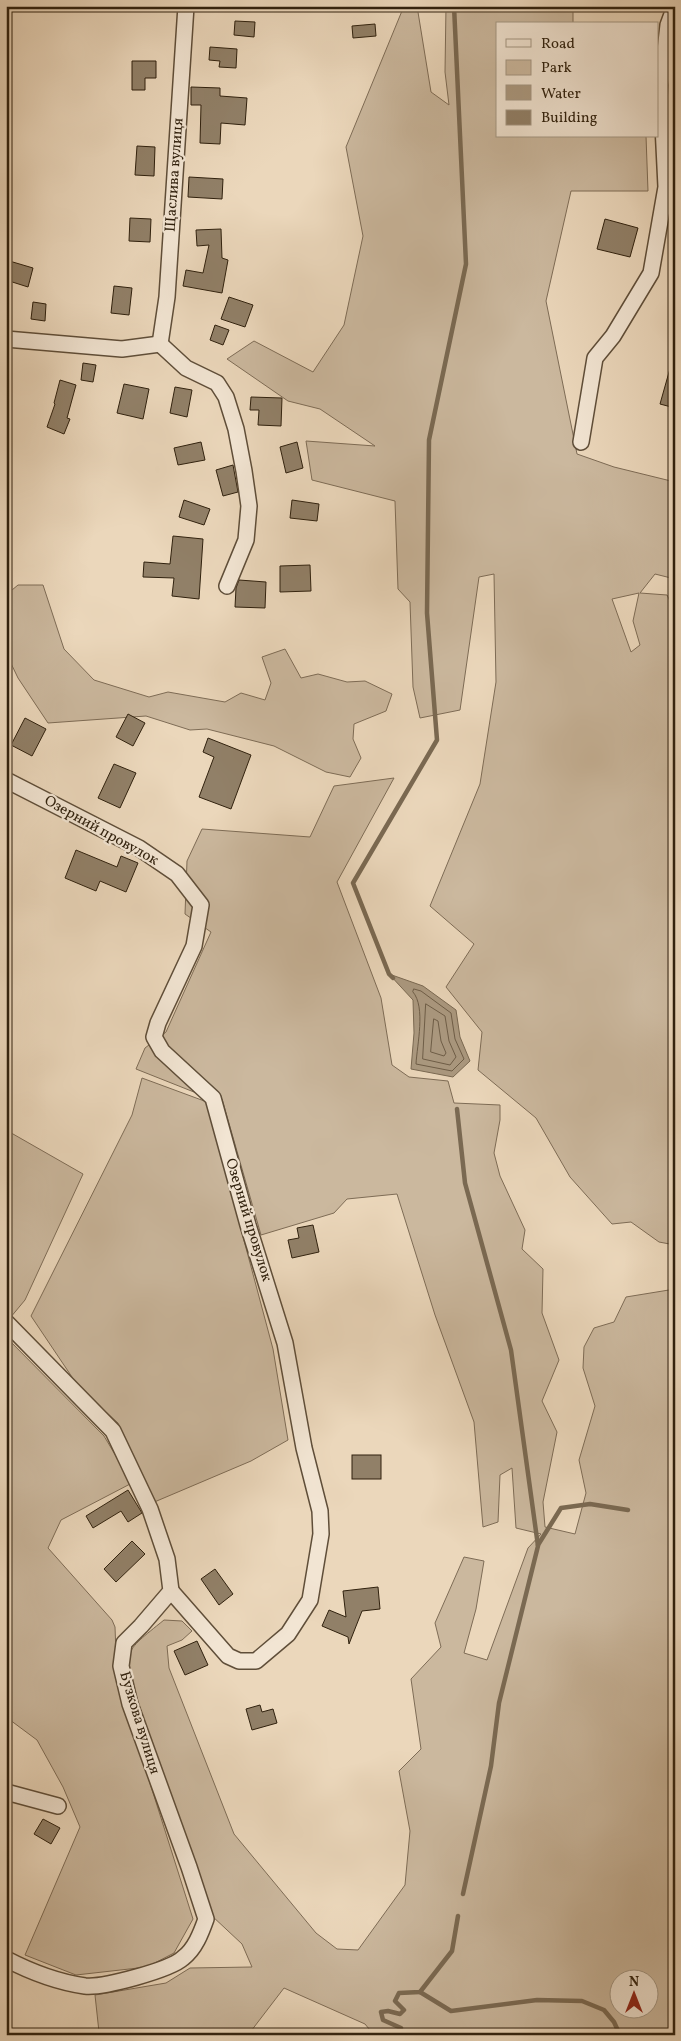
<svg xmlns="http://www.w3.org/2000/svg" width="681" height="2041" viewBox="0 0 681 2041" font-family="Vollkorn,serif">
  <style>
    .green { fill: #cbb89e; stroke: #7e6c56; fill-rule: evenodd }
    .water { fill: #ab9980; stroke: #7a6952 }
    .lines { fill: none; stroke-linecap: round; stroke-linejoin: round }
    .shore { stroke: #6e5d47; stroke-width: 1 }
    .stream { stroke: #7a6952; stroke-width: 4.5 }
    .building { fill: #918068; stroke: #30210e }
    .street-casing { stroke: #5f4e39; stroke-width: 18 }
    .street { stroke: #f2e5d3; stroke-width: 15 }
    .labels { text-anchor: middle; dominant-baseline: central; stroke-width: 4.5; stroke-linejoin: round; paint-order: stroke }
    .street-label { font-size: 15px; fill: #30210e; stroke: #f2e5d3 }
  </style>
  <rect width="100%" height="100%" fill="#ebd7bb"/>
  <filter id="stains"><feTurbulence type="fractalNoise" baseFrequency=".004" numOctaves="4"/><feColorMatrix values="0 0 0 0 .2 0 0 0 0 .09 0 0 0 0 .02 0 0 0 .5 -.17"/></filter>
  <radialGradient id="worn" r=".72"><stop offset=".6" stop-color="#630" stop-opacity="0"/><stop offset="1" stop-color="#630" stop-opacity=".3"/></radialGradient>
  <g class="green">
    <path d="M404,6H417L431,92L449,105L445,72L446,6H573V24H497V136H646L648,191H571L546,301L577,454L614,467L675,482V579L655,574L640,593L667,595L675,611V1245L659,1242L631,1222L612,1224L570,1177L536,1118L478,1070L482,1032L446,987L474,944L430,906L480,784L496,682L494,574L479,577L460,710L420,718L413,687L410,602L398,589L395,501L312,480L306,441L375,446L320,409L288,401L227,359L254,341L313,372L344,325L363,236L346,147ZM639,593L633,621L640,645L631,652L612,599Z"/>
    <path d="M18,585H43L64,649L94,680L149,697L168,692L225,702L241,693L265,700L271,683L262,657L285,649L301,678L318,674L347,682L365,681L392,694L386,711L354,724L353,739L361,758L350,777L326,772L274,746L207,729L190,730L146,716L48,723L18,678L6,653V595Z"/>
    <path d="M394,778L337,882L381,998L392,1065L409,1077L448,1081L454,1103L500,1105V1120L494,1153L500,1176L525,1230L522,1249L543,1269L542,1313L559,1360L542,1401L557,1432L543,1502L545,1527L575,1534L586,1493L579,1460L595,1406L583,1368L584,1347L594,1328L614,1322L626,1297L675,1289V2035H374L365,2024L284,1988L248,2035H97L99,2032L95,1995L166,1983L190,1968L252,1967L242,1944L211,1915L137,1702C123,1650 122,1654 164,1620L182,1621L192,1631L182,1640L167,1646L169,1668L234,1834L316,1933L337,1949L358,1950L405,1885L410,1831L399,1771L421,1749L411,1679L441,1647L435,1623L464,1557L484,1561L476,1609L464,1653L487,1660L528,1548L541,1534L516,1528L512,1468L500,1475L498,1522L483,1527L474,1422L435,1315L397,1194L347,1199L334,1213L261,1235L222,1099L204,1096L136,1069L145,1048L166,1032L211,932L185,914L187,861L202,829L310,837L334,786ZM618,1978H648V2008H618Z"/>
    <path d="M142,1078L207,1102L273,1349L288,1440L251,1461L152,1503L118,1423L82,1390L72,1377L31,1316L132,1115Z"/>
    <path d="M6,1130L83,1174L25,1300L10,1318L6,1314Z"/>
    <path d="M6,1337L104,1436L132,1483L61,1520L48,1548L112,1620L115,1627L117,1679L193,1919L174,1953L147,1967L76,1975L25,1955L80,1827L63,1787L37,1740L6,1717Z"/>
  </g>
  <path class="water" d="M389,974L423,986L456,1010L460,1037L470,1061L453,1077L411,1069L414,1033L413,1000Z"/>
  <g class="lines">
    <g class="shore">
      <path d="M414,989L421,991L451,1013L455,1039L464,1059L452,1071L416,1064C417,1045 426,1007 413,992Z"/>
      <path d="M426,1004L445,1016L449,1041L456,1057L450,1065L423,1059Z"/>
      <path d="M434,1019L438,1021L441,1041L446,1053L444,1056L431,1052Z"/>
    </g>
    <g class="stream">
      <path d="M393,978L389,974L353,883L437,740L427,613L429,440L466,264L454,6"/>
      <path d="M457,1109L465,1183L511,1350L538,1546L499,1703L491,1766L463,1894"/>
      <path d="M538,1545L561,1508L590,1504L628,1510"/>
      <path d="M420,1992L451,2011L537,2000L582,2001L604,2010L614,2022L620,2035"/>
      <path d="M399,2033L401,2028L383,2020L381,2012L388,2011L400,2014L404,2010L395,2001L399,1993L420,1992L452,1951L458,1916"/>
    </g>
  </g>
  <g class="building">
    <path d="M235,21L255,22L254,37L234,35Z"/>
    <path d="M375,24L376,36L353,38L352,26Z"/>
    <path d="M210,47L237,49L236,68L219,67L220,61L209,60Z"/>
    <path d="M132,61H156V78H145V90H132Z"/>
    <path d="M191,87L220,88V96L247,98L245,125L221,123L220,144L200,143L201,105H191Z"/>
    <path d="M137,146L155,147L154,176L135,175Z"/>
    <path d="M189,177L223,179L222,199L188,197Z"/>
    <path d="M130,218L151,219L150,242L129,241Z"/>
    <path d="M605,219L638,228L630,257L597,249Z"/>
    <path d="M221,229L222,258L228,260L222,293L183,286L186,270L203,273L209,245L197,246L196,230Z"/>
    <path d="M6,260L33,268L28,287L6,280Z"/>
    <path d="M114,286L132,288L129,315L111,313Z"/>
    <path d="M229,297L253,305L245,327L221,319Z"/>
    <path d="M33,302L46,304L45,321L31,319Z"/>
    <path d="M215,325L229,330L223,345L210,340Z"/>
    <path d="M83,363L96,365L93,382L81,380Z"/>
    <path d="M671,365H675V408L660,404Z"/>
    <path d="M60,380L76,385L67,418L70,419L64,434L47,427L55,404L54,403Z"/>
    <path d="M124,384L149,389L143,419L117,413Z"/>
    <path d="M175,387L192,390L187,417L170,413Z"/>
    <path d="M251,397L282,398L281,426L258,425L259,410H250Z"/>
    <path d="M201,442L205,460L178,465L174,448Z"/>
    <path d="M297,442L303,468L286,473L280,447Z"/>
    <path d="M233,465L238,492L223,496L216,470Z"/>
    <path d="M184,500L210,509L204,525L179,517Z"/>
    <path d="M292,500L319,504L317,521L290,518Z"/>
    <path d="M173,536L203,539L199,599L172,596L174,578L143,577L144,562L170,564Z"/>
    <path d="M310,565L311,591L280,592V566Z"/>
    <path d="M239,580L266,582L265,608L235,607L236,588Z"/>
    <path d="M128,714L145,723L133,746L116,737Z"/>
    <path d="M25,718L46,729L32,756L11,745Z"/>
    <path d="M208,738L251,755L231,809L199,797L214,757L203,752Z"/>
    <path d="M114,764L136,773L120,808L98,798Z"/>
    <path d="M76,850L117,867L121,856L138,863L126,892L100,881L96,891L65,878Z"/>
    <path d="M313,1225L319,1252L292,1258L288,1240L299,1238L297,1228Z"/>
    <rect x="352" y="1455" width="29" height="24"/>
    <path d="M128,1490L142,1513L128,1522L121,1511L93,1528L86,1516Z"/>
    <path d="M132,1541L145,1554L116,1582L104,1569Z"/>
    <path d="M215,1569L233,1594L219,1605L201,1579Z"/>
    <path d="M378,1587L380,1609L362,1611L349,1644L348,1637L322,1626L329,1610L346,1617L343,1591Z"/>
    <path d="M197,1641L208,1665L185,1675L174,1651Z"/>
    <path d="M260,1705L262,1712L273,1709L277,1723L252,1730L246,1709Z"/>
    <path d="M43,1819L60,1828L51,1844L34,1834Z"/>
  </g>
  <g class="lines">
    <defs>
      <g id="street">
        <path d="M6,339L122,349L160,344"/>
        <path d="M160,344L167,297L186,6"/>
        <path d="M160,344L186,368L217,383L226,397L236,429L244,471L249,506L246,540L227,586"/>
        <path d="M581,442L595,358L613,336L651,273L666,187L661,85L668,25L675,6"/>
        <path d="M6,780L139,848L177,874L201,905L194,946L158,1023L154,1037L162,1051L213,1098L248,1225L285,1343L304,1448L320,1511L321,1534L310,1600L288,1634L256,1661H239L228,1656L171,1591"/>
        <path d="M6,1322L113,1431L150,1509L167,1559L171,1591L141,1626L124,1643L121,1666L130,1704L189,1867L206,1919C201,1933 195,1949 183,1958C170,1970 103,1988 85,1986C57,1982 31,1972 6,1959"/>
        <path d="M6,1792L58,1806"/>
      </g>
    </defs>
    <use href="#street" class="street-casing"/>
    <use href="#street" class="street"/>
  </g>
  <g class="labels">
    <g class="street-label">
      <text transform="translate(175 175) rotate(-86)">Щаслива вулиця</text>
      <text transform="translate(101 831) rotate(29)">Озерний провулок</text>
      <text transform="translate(248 1220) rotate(73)">Озерний провулок</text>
      <text transform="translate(139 1723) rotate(73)">Бузкова вулиця</text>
    </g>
  </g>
  <rect width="681" height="2041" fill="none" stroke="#ebd7bb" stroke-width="25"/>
  <rect x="8" y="8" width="666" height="2026" fill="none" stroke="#30210e" stroke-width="2.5"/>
  <rect x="12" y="12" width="656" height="2016" fill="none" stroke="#30210e"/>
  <rect x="496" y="22" width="162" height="115" fill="#f2e5d3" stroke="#a49784"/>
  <rect x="506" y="39" width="25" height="8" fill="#f2e5d3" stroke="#a49784"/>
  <text x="541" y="48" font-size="15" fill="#30210e">Road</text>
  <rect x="506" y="60" width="25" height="15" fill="#cbb89e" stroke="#a49784"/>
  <text x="541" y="72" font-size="15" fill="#30210e">Park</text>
  <rect x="506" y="85" width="25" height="15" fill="#ab9980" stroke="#a49784"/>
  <text x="541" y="98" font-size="15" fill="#30210e">Water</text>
  <rect x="506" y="110" width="25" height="15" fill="#918068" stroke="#a49784"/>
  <text x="541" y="122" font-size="15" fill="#30210e">Building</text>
  <g transform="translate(634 1994)"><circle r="24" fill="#f2e5d3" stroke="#a49784"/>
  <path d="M0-4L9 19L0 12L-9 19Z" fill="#8f2418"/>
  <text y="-8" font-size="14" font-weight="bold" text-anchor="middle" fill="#30210e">N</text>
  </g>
  <rect width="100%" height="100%" filter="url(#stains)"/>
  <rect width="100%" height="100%" fill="url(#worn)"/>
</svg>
